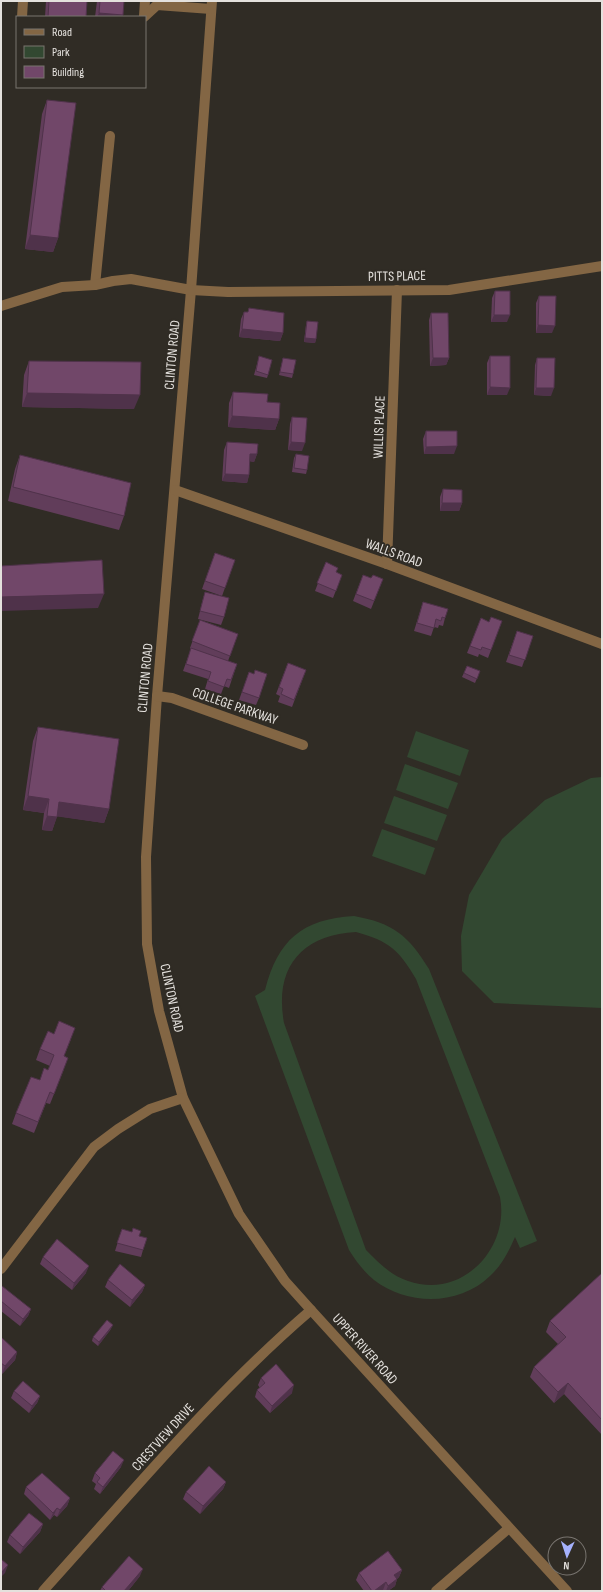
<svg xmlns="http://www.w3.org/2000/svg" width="603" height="1592" viewBox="0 0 603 1592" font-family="'Sofia Sans Condensed',sans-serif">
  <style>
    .green { fill: #324831; fill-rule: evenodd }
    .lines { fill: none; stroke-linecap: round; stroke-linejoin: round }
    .minor { stroke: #836644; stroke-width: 10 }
    .wall { fill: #613d5a }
    .shaded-wall { fill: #4f324a }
    .building { fill: #714769; stroke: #4f324a }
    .labels { text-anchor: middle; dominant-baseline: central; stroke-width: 4; stroke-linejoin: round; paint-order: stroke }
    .street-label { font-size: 14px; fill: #e4e1dd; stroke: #302c25 }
  </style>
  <rect width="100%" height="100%" fill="#302c25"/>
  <g class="green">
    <path d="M416,731L469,750L460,776L407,757Z"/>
    <path d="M405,764L458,783L448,809L396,790Z"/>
    <path d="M602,777V1008L494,1003L462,971L461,936L469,895L502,839L545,800L591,778Z"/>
    <path d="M394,796L447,815L437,841L384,823Z"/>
    <path d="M382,829L435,848L425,875L372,856Z"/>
    <path d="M354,916C393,923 408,935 429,969L537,1241L520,1248L515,1237C509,1251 502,1265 490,1276C459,1306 408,1306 374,1280C364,1272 356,1261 349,1250L255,996L265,990C278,940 302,919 354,916ZM356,932C389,941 399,950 416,979L500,1197C510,1249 461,1300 408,1281C390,1275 379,1263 366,1250L284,1023C274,968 301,935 356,932Z"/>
  </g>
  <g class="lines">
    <g class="minor">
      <path d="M212,1L191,290L157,696L146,857L147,944L159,1011L183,1098L239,1214L285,1281L311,1310L567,1591"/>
      <path d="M144,16L145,1"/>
      <path d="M22,17L23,1"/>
      <path d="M144,17L157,5L211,9"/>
      <path d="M95,285L110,136"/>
      <path d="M1,306L62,287L95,285L113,281L131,279L191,290L228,292L449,290L602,266"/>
      <path d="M175,490L387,564L602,644"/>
      <path d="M387,564L397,290"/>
      <path d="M157,696L172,698L303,745"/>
      <path d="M1,1269L94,1147L118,1129L150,1109L183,1098"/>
      <path d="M43,1591C130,1495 213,1394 311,1310"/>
      <path d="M436,1591L509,1528"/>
    </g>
  </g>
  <g class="wall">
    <path d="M46,1H87L86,17H45Z"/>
    <path d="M97,1H124L122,17H95Z"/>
    <path d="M47,100L58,238L53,252L25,249L42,114Z"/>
    <path d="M495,291L507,322H491L492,298Z"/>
    <path d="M539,296L552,333H536V303Z"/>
    <path d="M249,308L283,333L280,341L239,337L241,319L244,312H248Z"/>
    <path d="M431,313L449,358L446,365L430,366L429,320Z"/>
    <path d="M307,321L316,339L315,343L304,342L306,325Z"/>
    <path d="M490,356L507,395H487V363Z"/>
    <path d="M259,357L268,375L267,378L254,375Z"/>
    <path d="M283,358L293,374L292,378L279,375Z"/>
    <path d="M537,358L551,396L534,395L535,365Z"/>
    <path d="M29,361L134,409L22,407L24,375Z"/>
    <path d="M233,392L267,402L279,419L275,430L228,427L229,403Z"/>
    <path d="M292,417L302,451L288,450L290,424Z"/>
    <path d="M426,431L454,454H424L423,439Z"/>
    <path d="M227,442L257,454L254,462L250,461L249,475L247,483L222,481L224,450Z"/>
    <path d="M296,454L307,470L306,474L292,472L294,458Z"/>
    <path d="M20,455L124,516L119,530L8,501L15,469Z"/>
    <path d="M443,489L462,503L459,511H440V497Z"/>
    <path d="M215,553L235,560L222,596L202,589Z"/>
    <path d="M326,562L336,572L342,575L333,598L315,591Z"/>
    <path d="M363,575L371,578L383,579L371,609L353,601Z"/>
    <path d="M205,592L224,617L221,625L198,619L203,599Z"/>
    <path d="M423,602L445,618L443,626L439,625L438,628L434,627L431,636L414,631Z"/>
    <path d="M481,618L489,622L502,621L488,658L479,654L478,657L467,653Z"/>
    <path d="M200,620L238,634L228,661L237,664L229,688L224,686L221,694L205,689L208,679L183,671L191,649L190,648Z"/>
    <path d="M517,631L533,636L522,667L506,662Z"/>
    <path d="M288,663L306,670L292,707L278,702L280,696L276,694Z"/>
    <path d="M467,666L480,671L475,683L462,677Z"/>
    <path d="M249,672L259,698L256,705L239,700Z"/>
    <path d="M38,727L109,809L104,823L57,816L52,831L42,830L44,813L23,810L33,741Z"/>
    <path d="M54,1034L71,1039L64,1056V1069L50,1104L46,1103L34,1133L12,1124L16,1113L40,1080L48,1070L50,1066L36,1060L40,1049Z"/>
    <path d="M122,1229L139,1236L143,1250L141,1257L115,1251Z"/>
    <path d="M43,1257L86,1273L72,1290L40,1264Z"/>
    <path d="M602,1273V1435L564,1394L554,1403L530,1377L534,1367L558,1344L546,1332L550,1321Z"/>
    <path d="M108,1280L145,1285L142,1292L130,1307L105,1287Z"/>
    <path d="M1,1287L31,1309L28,1316L20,1326L1,1311Z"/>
    <path d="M111,1329L98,1346L92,1341L93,1337Z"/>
    <path d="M1,1337L17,1352L15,1360L2,1374L1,1373Z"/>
    <path d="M261,1378L292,1393L270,1413L255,1397L257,1390L260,1388L258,1385Z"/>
    <path d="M14,1391L40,1396L37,1403L29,1413L11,1398Z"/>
    <path d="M121,1467L100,1494L94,1489L96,1484L92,1481L95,1473Z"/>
    <path d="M226,1482L223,1489L200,1514L183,1499L186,1492Z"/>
    <path d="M26,1487L70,1498L67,1506L57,1517L54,1515L50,1520L24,1494Z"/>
    <path d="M43,1524L40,1532L20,1554L7,1542L10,1535Z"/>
    <path d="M402,1570L399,1577L397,1579L395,1586L388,1591H384L383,1590L381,1591H364L356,1580L359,1573Z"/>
    <path d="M140,1576L128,1591H100L102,1587Z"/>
  </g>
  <g class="shaded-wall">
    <path d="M99,13L123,15L122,17H97Z"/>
    <path d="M30,235L58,238L53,252L25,249Z"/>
    <path d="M494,315H510L507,322H491Z"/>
    <path d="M538,325L555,326L552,333H536Z"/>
    <path d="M242,329L283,333L280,341L239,337Z"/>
    <path d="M305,338L316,339L315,343L304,342Z"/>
    <path d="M433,358H449L446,365L430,366Z"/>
    <path d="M490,387L510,388L507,395H487Z"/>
    <path d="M536,388H554L551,396L534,395Z"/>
    <path d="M27,393L140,395L134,409L22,407Z"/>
    <path d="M232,416L279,419L275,430L228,427Z"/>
    <path d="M291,442L305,443L302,451L288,450Z"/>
    <path d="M457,446L454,454H424L426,447Z"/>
    <path d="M250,454H257L254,462L248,461Z"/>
    <path d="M225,474L249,475L247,483L222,481Z"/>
    <path d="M442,503H462L459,511H440Z"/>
    <path d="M104,594L98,608L1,611V597Z"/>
    <path d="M28,796L49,799L44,813L23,810Z"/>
    <path d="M59,802L109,809L104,823L54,816Z"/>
    <path d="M47,816L57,817L52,831L42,830Z"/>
    <path d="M89,1266L86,1273L72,1290L74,1283Z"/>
    <path d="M145,1285L142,1292L130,1307L132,1300Z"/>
    <path d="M31,1309L28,1316L20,1326L23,1319Z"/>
    <path d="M113,1325L111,1329L98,1346L99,1342Z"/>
    <path d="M17,1352L15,1360L2,1374L5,1366Z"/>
    <path d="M568,1383L564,1394L554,1403L558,1392Z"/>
    <path d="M294,1385L292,1393L270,1413L272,1406Z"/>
    <path d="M40,1396L37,1403L29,1413L32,1406Z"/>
    <path d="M124,1460L121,1467L100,1494L103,1487Z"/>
    <path d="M226,1482L223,1489L200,1514L203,1506Z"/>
    <path d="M70,1498L67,1506L57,1517L60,1510Z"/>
    <path d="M57,1508L54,1515L50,1520L53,1513Z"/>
    <path d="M43,1524L40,1532L20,1554L23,1547Z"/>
    <path d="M8,1565L5,1573L1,1577V1573Z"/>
    <path d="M143,1569L140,1576L128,1591H124Z"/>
    <path d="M402,1570L399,1577L392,1583L394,1575Z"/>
    <path d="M397,1579L395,1586L388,1591H386L388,1586Z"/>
    <path d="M386,1582L383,1590L381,1591H374Z"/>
  </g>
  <g class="building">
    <path d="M49,1H87L86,17H48Z"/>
    <path d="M100,1H124L123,15L99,13Z"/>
    <path d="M47,100L76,103L58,238L30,235Z"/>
    <path d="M495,291H510V315H494Z"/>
    <path d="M539,296H556L555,326L538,325Z"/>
    <path d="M249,308L284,313L283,333L242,329L244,312H248Z"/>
    <path d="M431,313H448L449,358H433Z"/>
    <path d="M307,321L318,322L316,339L305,338Z"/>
    <path d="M259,356L272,360L268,375L256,371Z"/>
    <path d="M490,356H510V388L490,387Z"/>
    <path d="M283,358L296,360L293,374L280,372Z"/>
    <path d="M537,358H555L554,388H536Z"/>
    <path d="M29,361L141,362L140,395L27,393Z"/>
    <path d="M233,392L268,394L267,402L280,403L279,419L232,416Z"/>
    <path d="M292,417L307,418L305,443L291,442Z"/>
    <path d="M426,431H457V446L426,447Z"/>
    <path d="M227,442L258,444L257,454H250L249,475L225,474Z"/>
    <path d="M296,454L309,456L307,470L294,468Z"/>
    <path d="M20,455L131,483L124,516L13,487Z"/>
    <path d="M443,489L462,490V503H442Z"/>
    <path d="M215,553L235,560L225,588L205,581Z"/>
    <path d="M102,560L104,594L1,597V566Z"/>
    <path d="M326,562L338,568L336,572L342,575L336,591L317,583Z"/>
    <path d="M363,575L371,578L373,575L383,579L374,601L356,594Z"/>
    <path d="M205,592L229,598L224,617L200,611Z"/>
    <path d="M423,602L448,609L445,618L442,617L441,621L436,619L434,628L417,623Z"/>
    <path d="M491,617L502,621L491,650L482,647L481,650L470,646L481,618L489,622Z"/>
    <path d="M200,620L238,634L230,656L192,641Z"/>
    <path d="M517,631L533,636L525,660L509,655Z"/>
    <path d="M191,648L237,664L231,680L227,679L224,687L208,681L211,672L186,664Z"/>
    <path d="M288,663L306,670L294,700L281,694L283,689L279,687Z"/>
    <path d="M467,666L480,671L477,679L464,673Z"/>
    <path d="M255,670L267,674L259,698L242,692L249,672L254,674Z"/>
    <path d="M38,727L119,739L109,809L59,802L57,817L47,816L49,799L28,796Z"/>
    <path d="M59,1021L75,1028L64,1056L68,1058L54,1094L50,1092L38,1122L16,1113L31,1077L40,1080L44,1068L48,1070L54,1055L40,1049L48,1031L54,1034Z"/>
    <path d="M133,1228L141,1231L139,1236L147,1238L143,1250L117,1243L122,1229L132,1232Z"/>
    <path d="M57,1239L89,1266L74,1283L43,1257Z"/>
    <path d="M120,1264L145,1285L132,1300L108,1280Z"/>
    <path d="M602,1273V1420L568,1383L558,1392L534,1367L566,1337L550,1321Z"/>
    <path d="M2,1286L31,1309L23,1319L1,1301V1287Z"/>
    <path d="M107,1320L113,1325L99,1342L93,1337Z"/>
    <path d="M1,1337L17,1352L5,1366L1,1363Z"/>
    <path d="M276,1364L294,1385L272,1406L257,1390L265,1383L261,1378Z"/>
    <path d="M23,1381L40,1396L32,1406L14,1391Z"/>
    <path d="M113,1451L124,1460L103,1487L97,1482L100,1478L95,1473Z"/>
    <path d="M209,1466L226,1482L203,1506L186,1492Z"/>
    <path d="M42,1473L70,1498L60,1510L57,1508L53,1513L26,1487Z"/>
    <path d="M29,1513L43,1524L23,1547L10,1535Z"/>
    <path d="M388,1551L402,1570L394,1575L397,1579L388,1586L386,1582L374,1591H372L359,1573Z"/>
    <path d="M129,1556L143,1569L124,1591H106L102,1587Z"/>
    <path d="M1,1559L8,1565L1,1573Z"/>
  </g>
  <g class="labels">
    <g class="street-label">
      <text transform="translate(397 276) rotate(-1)">PITTS PLACE</text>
      <text transform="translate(172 355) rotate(-85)">CLINTON ROAD</text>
      <text transform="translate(379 427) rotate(-88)">WILLIS PLACE</text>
      <text transform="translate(394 553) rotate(20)">WALLS ROAD</text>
      <text transform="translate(145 678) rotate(-85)">CLINTON ROAD</text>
      <text transform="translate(235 706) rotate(19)">COLLEGE PARKWAY</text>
      <text transform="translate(172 998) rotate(78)">CLINTON ROAD</text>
      <text transform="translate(365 1349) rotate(48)">UPPER RIVER ROAD</text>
      <text transform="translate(163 1437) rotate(-48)">CRESTVIEW DRIVE</text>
    </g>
  </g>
  <rect width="603" height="1592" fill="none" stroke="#e4e1dd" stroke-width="4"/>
  <rect x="16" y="16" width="130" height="72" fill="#302c25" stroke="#78746f"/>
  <rect x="24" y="29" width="20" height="6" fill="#836644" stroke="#78746f"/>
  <text x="52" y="36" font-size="12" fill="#e4e1dd">Road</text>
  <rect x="24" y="46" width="20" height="12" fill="#324831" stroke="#78746f"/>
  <text x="52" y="56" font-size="12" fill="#e4e1dd">Park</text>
  <rect x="24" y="66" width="20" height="12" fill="#714769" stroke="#78746f"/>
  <text x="52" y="76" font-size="12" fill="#e4e1dd">Building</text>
  <g transform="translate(567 1556) rotate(183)"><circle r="19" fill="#302c25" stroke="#78746f"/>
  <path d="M0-3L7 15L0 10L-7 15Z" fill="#a5b1fc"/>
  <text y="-6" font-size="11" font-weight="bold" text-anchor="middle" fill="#e4e1dd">N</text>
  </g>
</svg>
